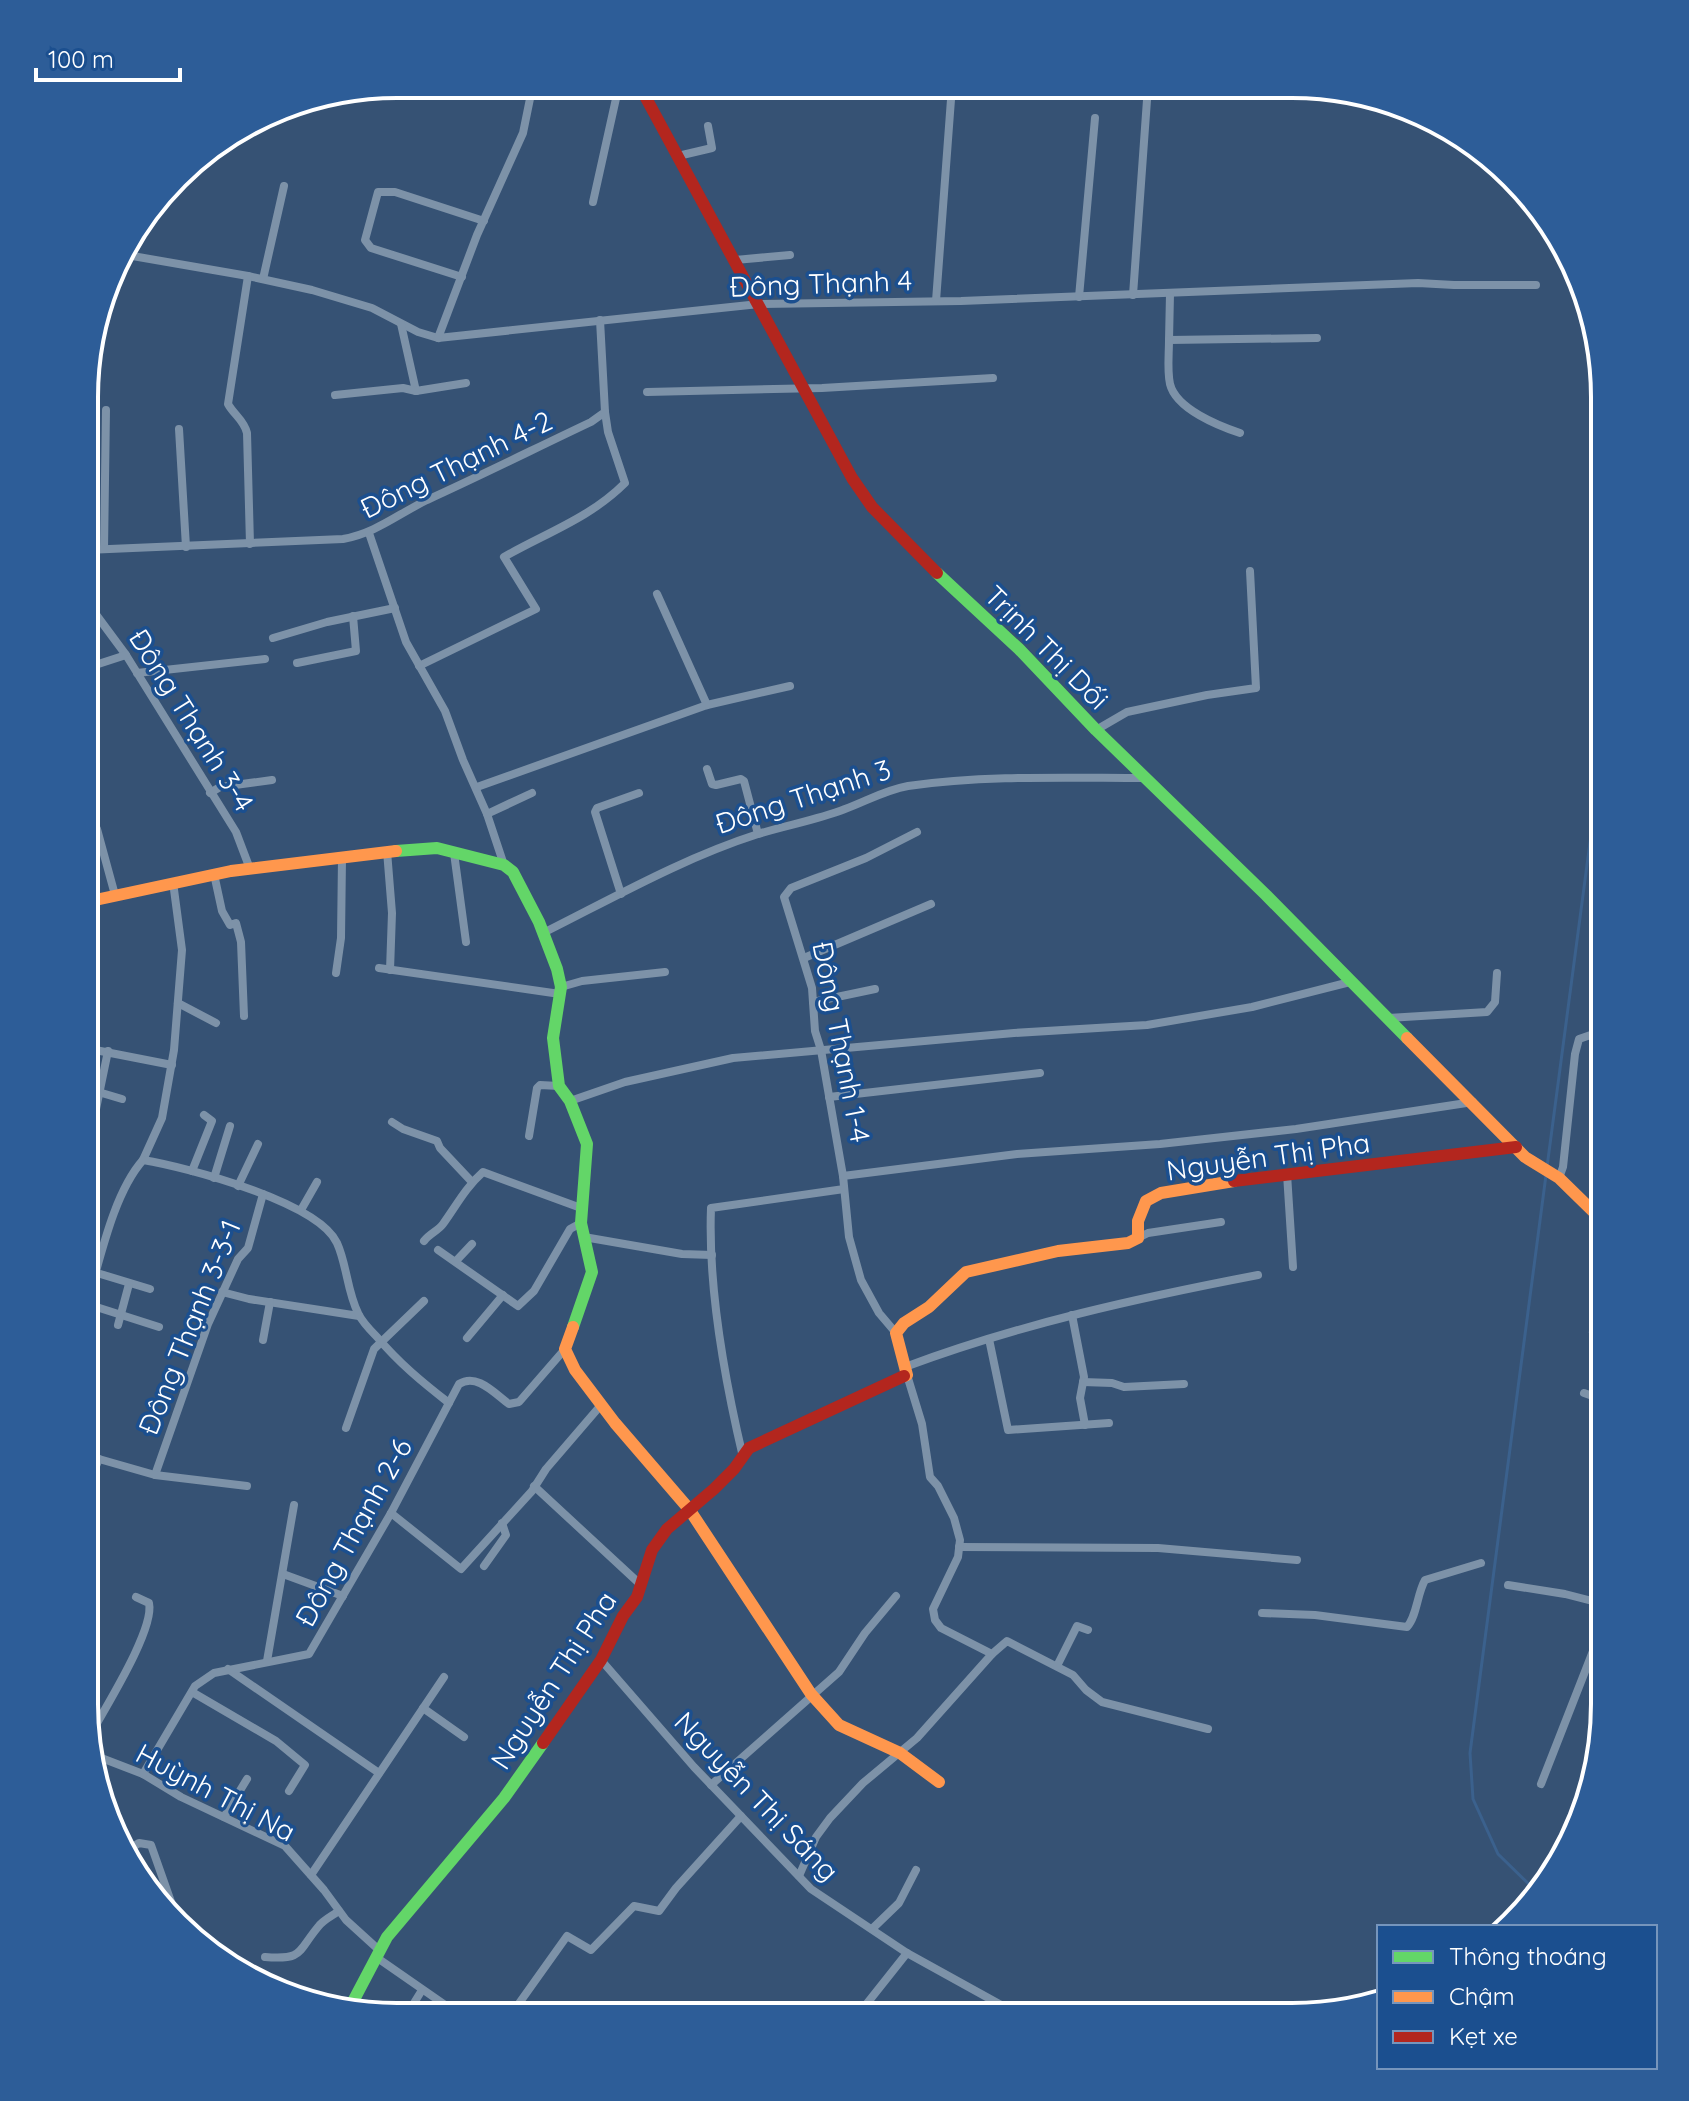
<svg xmlns="http://www.w3.org/2000/svg" width="1689" height="2101" viewBox="0 0 1689 2101" font-family="Quicksand,sans-serif">
  <style>
    .lines { fill: none; stroke-linecap: round; stroke-linejoin: round }
    .stream { stroke: #3b618d; stroke-width: 3 }
    .street { stroke: #7d92a8; stroke-width: 8 }
    .fast { stroke: #63d668; stroke-width: 12 }
    .slow { stroke: #ff974d; stroke-width: 12 }
    .jam { stroke: #b3261e; stroke-width: 12 }
    .labels { text-anchor: middle; dominant-baseline: central; stroke-width: 7; stroke-linejoin: round; paint-order: stroke }
    .street-label { font-size: 28px; fill: #fff; stroke: #1b4f8f }
    .rim { fill: none; stroke: #fff; stroke-width: 4 }
  </style>
  <rect width="100%" height="100%" fill="#365274"/>
  <g class="lines">
    <g class="stream">
      <path d="M1547,1167L1605,729"/>
      <path d="M1537,1892L1498,1854L1473,1799L1470,1753L1546,1175"/>
    </g>
    <g class="street">
      <path d="M678,156L712,148L708,126"/>
      <path d="M593,202L619,85"/>
      <path d="M121,254L248,276L312,290L372,308L418,332L438,338L759,304L961,301L1418,283L1454,285H1536"/>
      <path d="M735,260L790,255"/>
      <path d="M248,276L228,404C234,415 244,420 247,433L250,544"/>
      <path d="M462,277L371,248L365,240L378,192H395L484,221"/>
      <path d="M263,279L284,186"/>
      <path d="M1170,294L1169,340L1317,338"/>
      <path d="M1133,295L1148,86"/>
      <path d="M1079,297L1095,118"/>
      <path d="M936,301L952,86"/>
      <path d="M401,324L416,391"/>
      <path d="M438,338L477,235L523,133L533,84"/>
      <path d="M1169,340C1169,355 1167,370 1170,384C1176,409 1219,426 1240,433"/>
      <path d="M647,392L822,388L993,378"/>
      <path d="M335,395L403,388L416,391L466,383"/>
      <path d="M179,429L186,547"/>
      <path d="M369,533L406,642L445,711L463,760L487,814L504,865"/>
      <path d="M104,549L106,410"/>
      <path d="M86,550L343,539C376,533 398,514 427,500C482,475 536,448 591,422L605,412L600,320"/>
      <path d="M657,594L707,705"/>
      <path d="M86,601L126,655L236,832L250,869"/>
      <path d="M273,638L327,622L395,608"/>
      <path d="M297,663L356,651L353,616"/>
      <path d="M419,666L536,609L504,557C546,533 590,518 625,483L608,432L605,412"/>
      <path d="M86,668L126,655"/>
      <path d="M137,673L265,659"/>
      <path d="M1096,730L1127,712L1207,695L1256,688L1250,571"/>
      <path d="M707,769L712,784L716,785L741,779L744,781L758,834"/>
      <path d="M477,787L707,705L790,686"/>
      <path d="M210,793L220,787L272,780"/>
      <path d="M487,814L532,793"/>
      <path d="M97,829L115,895"/>
      <path d="M387,851L392,913L390,970"/>
      <path d="M454,853L466,942"/>
      <path d="M214,874L222,911L230,925L236,923L241,942L244,1016"/>
      <path d="M621,894L595,812L597,808L639,793"/>
      <path d="M543,933C613,898 683,858 758,834C787,825 817,820 845,809C867,801 885,790 908,786C986,775 1066,778 1144,778"/>
      <path d="M804,958L931,904"/>
      <path d="M379,968L560,994"/>
      <path d="M336,973L341,938L342,858"/>
      <path d="M561,987L582,981L665,972"/>
      <path d="M813,1002L875,989"/>
      <path d="M178,1003L216,1023"/>
      <path d="M1388,1018L1487,1012L1495,1002L1497,973"/>
      <path d="M85,1048L172,1065"/>
      <path d="M85,1088L122,1099"/>
      <path d="M829,1097L1040,1073"/>
      <path d="M570,1101L625,1082L733,1058L1014,1033L1147,1025L1252,1007L1350,982"/>
      <path d="M96,1109L108,1051"/>
      <path d="M392,1122L403,1129L437,1141L440,1148L472,1182"/>
      <path d="M529,1136L537,1088L540,1085L559,1086"/>
      <path d="M143,1160L162,1118L174,1050L182,950L173,882"/>
      <path d="M192,1171L212,1121L204,1115"/>
      <path d="M1287,1174L1293,1267"/>
      <path d="M843,1176L1017,1154L1160,1144L1296,1129L1473,1102"/>
      <path d="M214,1178L230,1126"/>
      <path d="M1559,1178L1563,1167L1575,1054L1579,1039L1605,1030"/>
      <path d="M238,1186L258,1144"/>
      <path d="M301,1210L317,1182"/>
      <path d="M584,1237L682,1254L712,1255"/>
      <path d="M1138,1238L1148,1233L1221,1222"/>
      <path d="M424,1241C430,1233 438,1231 443,1224C456,1206 466,1187 483,1172L581,1208"/>
      <path d="M438,1250L518,1306L534,1291L570,1229L581,1223"/>
      <path d="M456,1261L472,1244"/>
      <path d="M97,1273L150,1289"/>
      <path d="M222,1292L249,1299L359,1316"/>
      <path d="M87,1304L159,1327"/>
      <path d="M85,1310C99,1265 112,1195 143,1160C186,1167 318,1202 337,1243C347,1265 347,1291 358,1313C362,1322 370,1330 377,1337C399,1363 422,1382 449,1403"/>
      <path d="M1072,1315L1084,1377L1080,1398L1085,1425"/>
      <path d="M118,1325L129,1284"/>
      <path d="M1593,1332L1605,1315"/>
      <path d="M896,1333L879,1313L861,1280L849,1237L843,1176L821,1050L815,1031L812,988L784,897L791,888L866,858L917,832"/>
      <path d="M467,1338L503,1295"/>
      <path d="M989,1339L1008,1430L1109,1423"/>
      <path d="M263,1340L270,1302"/>
      <path d="M905,1367C1020,1324 1138,1298 1258,1275"/>
      <path d="M1083,1382L1112,1383L1124,1387L1184,1384"/>
      <path d="M1584,1393L1604,1400"/>
      <path d="M346,1428L374,1349L424,1301"/>
      <path d="M85,1454L99,1459"/>
      <path d="M743,1457C725,1381 708,1286 711,1208L844,1189"/>
      <path d="M155,1475L208,1324L238,1259L248,1248L263,1194"/>
      <path d="M534,1486L641,1585"/>
      <path d="M84,1494L99,1459L155,1475L247,1486"/>
      <path d="M391,1513L461,1569L532,1491L546,1469L601,1405"/>
      <path d="M959,1547L1158,1548L1297,1560"/>
      <path d="M484,1566L506,1535L502,1523"/>
      <path d="M283,1574L343,1596"/>
      <path d="M1508,1585L1565,1594L1604,1604"/>
      <path d="M1596,1600L1604,1547"/>
      <path d="M1262,1613L1315,1615L1407,1627C1417,1616 1417,1594 1425,1580L1481,1563"/>
      <path d="M992,1654L1007,1641L1073,1675L1086,1690L1102,1702L1208,1729"/>
      <path d="M601,1660L694,1767L811,1889L907,1953L1021,2016"/>
      <path d="M267,1661L294,1505"/>
      <path d="M1057,1666L1077,1626L1088,1630"/>
      <path d="M228,1669L379,1773"/>
      <path d="M192,1692L276,1741L305,1765L289,1791"/>
      <path d="M423,1708L464,1737"/>
      <path d="M88,1739C103,1711 155,1630 149,1603L136,1597"/>
      <path d="M91,1754L143,1774L181,1797L285,1846L324,1890L346,1920L379,1950"/>
      <path d="M143,1774L195,1686L214,1673L309,1654L391,1513L459,1384C477,1373 494,1393 509,1404L519,1402L565,1349"/>
      <path d="M1541,1784L1604,1623"/>
      <path d="M711,1785L839,1672L865,1633L896,1596"/>
      <path d="M224,1817L247,1779"/>
      <path d="M123,1853L139,1843L151,1845L175,1913"/>
      <path d="M311,1875L444,1677"/>
      <path d="M799,1876L816,1837L830,1818L863,1783L917,1738L992,1654L941,1628L935,1620L933,1609L958,1557L960,1540L954,1518L938,1486L930,1477L922,1424L907,1375"/>
      <path d="M872,1929L899,1903L916,1870"/>
      <path d="M265,1957C304,1960 297,1952 318,1927C323,1920 332,1916 339,1911"/>
      <path d="M376,1957L461,2016"/>
      <path d="M406,2016L422,1990"/>
      <path d="M510,2016L567,1936L591,1950L634,1906L659,1911L676,1888L741,1816"/>
      <path d="M857,2016L907,1953"/>
    </g>
    <g class="fast">
      <path d="M937,573L1019,649L1096,730L1265,894L1407,1038"/>
      <path d="M396,851L437,848L504,865L513,872L539,922L557,969L561,987L553,1038L559,1086L570,1101L587,1144L581,1223L592,1272L573,1327"/>
      <path d="M348,2011L387,1937L504,1798L543,1743"/>
    </g>
    <g class="slow">
      <path d="M86,902L231,871L396,851"/>
      <path d="M1407,1038L1525,1157L1559,1178L1605,1223"/>
      <path d="M573,1327L565,1349L575,1370L615,1423L689,1509L811,1694L839,1725L900,1753L939,1782"/>
      <path d="M904,1376L907,1375L896,1333L904,1323L929,1307L966,1272L1058,1251L1128,1243L1138,1238V1221L1146,1201L1161,1193L1234,1181"/>
    </g>
    <g class="jam">
      <path d="M639,85L852,478L872,507L937,573"/>
      <path d="M1234,1181L1516,1147"/>
      <path d="M543,1743L601,1660L623,1616L637,1597L652,1550L667,1529L714,1489L734,1469L749,1448L904,1376"/>
    </g>
  </g>
  <g class="labels">
    <g class="street-label">
      <text transform="translate(821 283) rotate(-2)">Đông Thạnh 4</text>
      <text transform="translate(456 464) rotate(-26)">Đông Thạnh 4-2</text>
      <text transform="translate(1047 647) rotate(45)">Trịnh Thị Dối</text>
      <text transform="translate(192 720) rotate(58)">Đông Thạnh 3-4</text>
      <text transform="translate(803 796) rotate(-18)">Đông Thạnh 3</text>
      <text transform="translate(842 1042) rotate(79)">Đông Thạnh 1-4</text>
      <text transform="translate(1268 1156) rotate(-8)">Nguyễn Thị Pha</text>
      <text transform="translate(189 1327) rotate(-68)">Đông Thạnh 3-3-1</text>
      <text transform="translate(353 1532) rotate(-61)">Đông Thạnh 2-6</text>
      <text transform="translate(553 1680) rotate(-57)">Nguyễn Thị Pha</text>
      <text transform="translate(216 1792) rotate(28)">Huỳnh Thị Na</text>
      <text transform="translate(757 1796) rotate(46)">Nguyễn Thị Sáng</text>
    </g>
  </g>
  <path d="M0 0H1689V2101H0ZM397 98H1292A299 299 0 0 1 1591 397V1704A299 299 0 0 1 1292 2003H397A299 299 0 0 1 98 1704V397A299 299 0 0 1 397 98Z" fill="#2d5d98" fill-rule="evenodd"/>
  <path class="rim" d="M397 98H1292A299 299 0 0 1 1591 397V1704A299 299 0 0 1 1292 2003H397A299 299 0 0 1 98 1704V397A299 299 0 0 1 397 98Z"/>
  <rect x="1377" y="1925" width="280" height="144" fill="#1b4f8f" stroke="#7695bc" stroke-width="2"/>
  <rect x="1393" y="1951" width="40" height="12" fill="#63d668" stroke="#7695bc" stroke-width="2"/>
  <text x="1449" y="1965" font-size="24" fill="#ffffff">Thông thoáng</text>
  <rect x="1393" y="1991" width="40" height="12" fill="#ff974d" stroke="#7695bc" stroke-width="2"/>
  <text x="1449" y="2005" font-size="24" fill="#ffffff">Chậm</text>
  <rect x="1393" y="2031" width="40" height="12" fill="#b3261e" stroke="#7695bc" stroke-width="2"/>
  <text x="1449" y="2045" font-size="24" fill="#ffffff">Kẹt xe</text>
  <path d="M36 68v12h144v-12" fill="none" stroke="#ffffff" stroke-width="4"/>
  <text x="48" y="68" font-size="24" fill="#ffffff" stroke="#1b4f8f" stroke-width="6" paint-order="stroke">100 m</text>
</svg>
